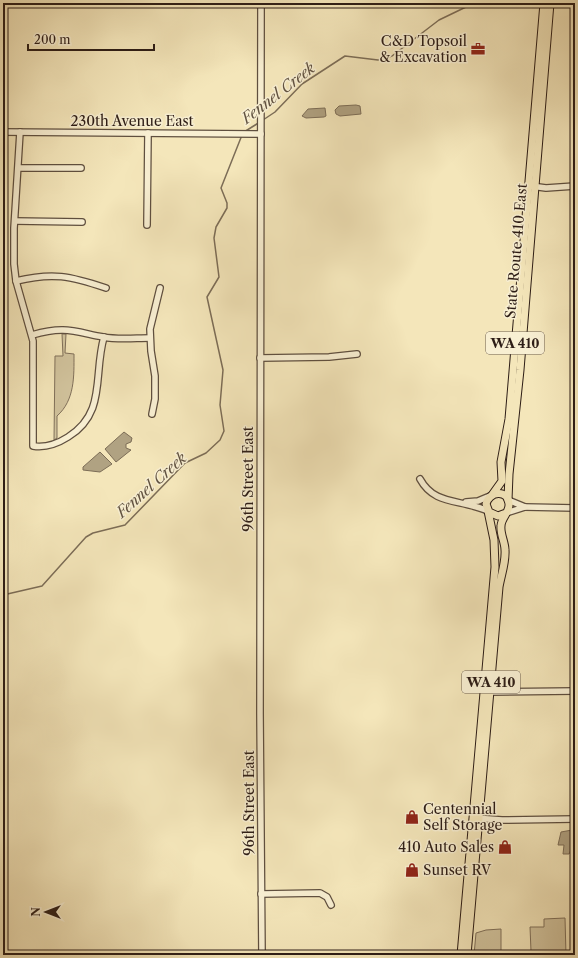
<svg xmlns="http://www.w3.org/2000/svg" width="578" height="958" viewBox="0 0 578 958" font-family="'Libre Caslon Text',serif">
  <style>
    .green { fill: #d2c49e; stroke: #80705a }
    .water { fill: #b0a282; stroke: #7c6d57 }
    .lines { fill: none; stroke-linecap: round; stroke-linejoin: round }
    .stream { stroke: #7c6d57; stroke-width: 1.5 }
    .minor-casing { stroke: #5f4f3f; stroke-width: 8 }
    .major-casing { stroke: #2d1d16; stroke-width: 9 }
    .minor { stroke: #f8efd2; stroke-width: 5.5 }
    .major { stroke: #f4e6ba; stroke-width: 7 }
    .labels { text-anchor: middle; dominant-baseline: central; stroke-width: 3; stroke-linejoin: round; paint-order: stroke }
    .shield { fill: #f8efd2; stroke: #6a5c4e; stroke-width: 1 }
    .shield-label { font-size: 13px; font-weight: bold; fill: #2d1d16 }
    .poi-label { font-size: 14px; fill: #2d1d16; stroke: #f8efd2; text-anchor: end }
    .street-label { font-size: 14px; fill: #2d1d16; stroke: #f8efd2 }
    .water-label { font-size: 15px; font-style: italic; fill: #615241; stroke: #f8efd2 }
  </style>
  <rect width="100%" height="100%" fill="#f4e6ba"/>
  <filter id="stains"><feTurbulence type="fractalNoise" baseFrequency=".005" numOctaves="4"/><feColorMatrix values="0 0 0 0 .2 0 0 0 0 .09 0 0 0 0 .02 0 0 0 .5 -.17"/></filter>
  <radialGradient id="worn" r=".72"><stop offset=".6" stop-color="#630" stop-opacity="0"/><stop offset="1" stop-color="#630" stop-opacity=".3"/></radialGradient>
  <g class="green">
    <path d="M62,334H66L65,353L74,354C74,376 75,400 57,416V438L54,440L55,356H63Z"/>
    <path d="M565,918L566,955H518V951H531L530,927H544V919Z"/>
    <path d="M501,929V955H474L476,933L486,930Z"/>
  </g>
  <g class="water">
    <path d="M356,105L360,106L361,114L340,116L336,114L335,110L339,106Z"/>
    <path d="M325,108L326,116L324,117L306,118L302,116L308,109Z"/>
    <path d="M124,432L132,438L131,442L126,444V448L131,450L116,462L105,449Z"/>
    <path d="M100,452L112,464L100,472L83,470V467Z"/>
    <path d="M572,830L574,844L569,854H563L564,845H558L561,832Z"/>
  </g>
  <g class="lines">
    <g class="stream">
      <path d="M263,120L275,112L302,84L345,56L378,60L392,56L439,20L466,7V3"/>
      <path d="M244,132L260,122"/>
      <path d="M3,595L42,586L86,537L93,533L125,525L185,463L206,453L220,440L224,431L220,405L223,370L207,297L219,277L214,238L216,227L227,208V203L221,188L242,135"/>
    </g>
    <defs>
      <g id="minor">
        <path d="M261,3L260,714L262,955"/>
        <path d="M3,132L261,134"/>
        <path d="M20,132L14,228V264L16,281L33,341V446C46,448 57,444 68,437C107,413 93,375 104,337"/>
        <path d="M19,168H81"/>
        <path d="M531,186L546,188L575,186"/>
        <path d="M15,221L82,222"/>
        <path d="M147,225L148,133"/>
        <path d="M16,281C53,272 70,276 106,288"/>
        <path d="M32,335C64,326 72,331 103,337C118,340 135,338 150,338"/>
        <path d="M260,358L329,357L357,354"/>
        <path d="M152,414L155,399V376L151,351L150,329L160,288"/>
        <path d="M420,479C432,501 451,500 473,506C478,507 483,509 488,511"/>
        <path d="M466,502L478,501L490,496"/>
        <path d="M525,507L575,508"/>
        <path d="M506,513L525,507L508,500"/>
        <path d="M490,692L575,691"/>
        <path d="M475,818L502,820L575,819"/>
        <path d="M261,894L320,893L327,897L331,905"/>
      </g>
      <g id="major">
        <path d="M492,495L502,481L501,462L509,419L544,3"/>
        <path d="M508,500L509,474L520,370L550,3"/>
        <path d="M461,955L495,567L494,540L488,511"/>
        <path d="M467,955L499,587C501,575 506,562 505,550C505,542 500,534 501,526C501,518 510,512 509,504C508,489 489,491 486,504L489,512L498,516L506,513"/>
      </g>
    </defs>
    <use href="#minor" class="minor-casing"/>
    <use href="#major" class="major-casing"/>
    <use href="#minor" class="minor"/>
    <use href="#major" class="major"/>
  </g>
  <defs>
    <symbol id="office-bare" viewBox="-9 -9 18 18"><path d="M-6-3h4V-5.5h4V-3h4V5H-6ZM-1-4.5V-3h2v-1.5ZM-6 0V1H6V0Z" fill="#8f2418" stroke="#f8efd2" stroke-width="2.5" paint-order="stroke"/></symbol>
    <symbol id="shop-bare" viewBox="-9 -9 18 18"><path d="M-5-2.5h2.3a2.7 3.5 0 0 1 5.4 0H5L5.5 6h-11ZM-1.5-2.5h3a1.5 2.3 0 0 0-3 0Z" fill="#8f2418" stroke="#f8efd2" stroke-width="2.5" paint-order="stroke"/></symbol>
  </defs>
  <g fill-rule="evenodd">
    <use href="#office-bare" x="468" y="39" width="20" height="20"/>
    <use href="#shop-bare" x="402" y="807" width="20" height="20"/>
    <use href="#shop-bare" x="495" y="837" width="20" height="20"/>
    <use href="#shop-bare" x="402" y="860" width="20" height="20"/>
  </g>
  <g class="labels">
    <g class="shield">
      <rect x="486" y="332" width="58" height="22" rx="3"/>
      <rect x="462" y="671" width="58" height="22" rx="3"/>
    </g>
    <g class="shield-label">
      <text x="515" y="343">WA 410</text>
      <text x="491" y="682">WA 410</text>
    </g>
    <g class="poi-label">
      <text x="467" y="41">C&amp;D Topsoil<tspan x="467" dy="16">&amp; Excavation</tspan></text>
      <text x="423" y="809" text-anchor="start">Centennial<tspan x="423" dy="16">Self Storage</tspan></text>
      <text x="494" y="847">410 Auto Sales</text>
      <text x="423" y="870" text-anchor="start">Sunset RV</text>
    </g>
    <g class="street-label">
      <text x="132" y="121">230th Avenue East</text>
      <text transform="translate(516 251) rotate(-85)">State Route 410 East</text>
      <text transform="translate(248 479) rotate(-90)">96th Street East</text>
      <text transform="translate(249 803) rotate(-90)">96th Street East</text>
    </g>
    <g class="water-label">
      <text transform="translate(278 93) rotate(-38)">Fennel Creek</text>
      <text transform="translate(151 485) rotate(-42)">Fennel Creek</text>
    </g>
  </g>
  <rect width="578" height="958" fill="none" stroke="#f4e6ba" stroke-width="16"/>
  <rect x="4" y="4" width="570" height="950" fill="none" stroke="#2d1d16" stroke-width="2"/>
  <rect x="8" y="8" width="562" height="942" fill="none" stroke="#2d1d16"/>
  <g transform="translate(46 912) rotate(270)" stroke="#f8efd2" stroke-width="3" paint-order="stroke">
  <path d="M0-3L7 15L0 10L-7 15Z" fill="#2d1d16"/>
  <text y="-6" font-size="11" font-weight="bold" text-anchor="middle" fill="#2d1d16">N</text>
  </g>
  <path d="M28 44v6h126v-6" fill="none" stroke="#2d1d16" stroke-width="2"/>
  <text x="34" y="44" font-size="12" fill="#2d1d16" stroke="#f8efd2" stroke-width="3" paint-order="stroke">200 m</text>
  <rect width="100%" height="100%" filter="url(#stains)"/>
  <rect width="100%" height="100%" fill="url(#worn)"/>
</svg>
